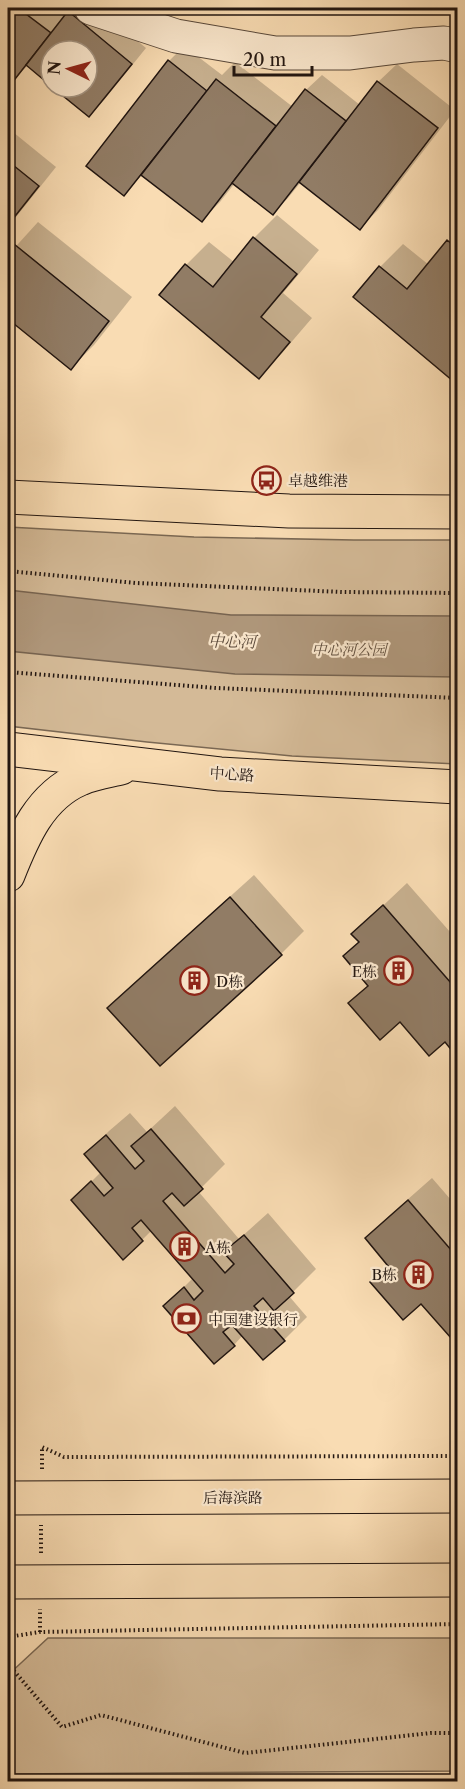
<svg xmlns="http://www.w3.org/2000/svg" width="465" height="1789" viewBox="0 0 465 1789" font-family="'Libre Caslon Text','Noto Serif SC',serif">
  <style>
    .green { fill: #d4ba97; stroke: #7a6854; stroke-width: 1.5 }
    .water { fill: #b0987c; stroke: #776451; stroke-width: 1.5 }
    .shadow { fill: #0003 }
    .building { fill: #917c65; stroke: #211510; stroke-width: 1.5 }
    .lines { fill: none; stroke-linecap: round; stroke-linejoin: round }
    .minor-casing { stroke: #574739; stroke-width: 35 }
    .major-casing { stroke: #211510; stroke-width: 35 }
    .path { stroke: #211510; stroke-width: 4; stroke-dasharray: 1.5 3; stroke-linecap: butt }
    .minor { stroke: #fbe8ce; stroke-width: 33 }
    .major { stroke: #f9dcb3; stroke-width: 33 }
    .labels { text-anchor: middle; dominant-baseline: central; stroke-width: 4.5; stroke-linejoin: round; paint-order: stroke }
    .poi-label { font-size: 15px; fill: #211510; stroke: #fbe8ce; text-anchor: start }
    .park-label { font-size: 15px; font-style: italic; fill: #604f3f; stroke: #fbe8ce }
    .street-label { font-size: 15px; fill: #211510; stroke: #fbe8ce }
    .water-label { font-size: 16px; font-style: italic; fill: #5a493b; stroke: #fbe8ce }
  </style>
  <rect width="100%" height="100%" fill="#f9dcb3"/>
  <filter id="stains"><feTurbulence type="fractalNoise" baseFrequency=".00333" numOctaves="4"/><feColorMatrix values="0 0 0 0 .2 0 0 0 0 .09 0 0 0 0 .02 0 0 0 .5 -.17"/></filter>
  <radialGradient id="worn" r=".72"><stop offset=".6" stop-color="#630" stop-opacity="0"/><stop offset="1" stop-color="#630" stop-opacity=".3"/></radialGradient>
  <g class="green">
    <path d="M8,527L194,537L354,540H457V764L292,756L147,742L8,726Z"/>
    <path d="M48,1638H457V1771L8,1774V1675Z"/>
  </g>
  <path class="water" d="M8,590L231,615L457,616V677L235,674L8,651Z"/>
  <g class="shadow">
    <path d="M8,8H59L68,14L74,8H97L146,48L104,100L89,115L55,87H87V51H51V84L28,65L8,86Z"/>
    <path d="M184,46L222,75L235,62L293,107L306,90L322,75L360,105L378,82L397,64L455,110L378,210L360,228L301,182L288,198L273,213L235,183L220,202L202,220L143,174L124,194L169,61Z"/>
    <path d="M8,128L56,167L8,227Z"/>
    <path d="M277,215L319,250L283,293L312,318L282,353L259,377L186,265L209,242L234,262L254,238Z"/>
    <path d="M38,222L132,297L94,345L71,368L8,317V255Z"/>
    <path d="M458,232V374L380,267L403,244L429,265Z"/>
    <path d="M254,875L304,931L281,954L109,1008L133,984Z"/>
    <path d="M407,883L458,941V1046L400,1020L350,1003L369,984L360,941L353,934Z"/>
    <path d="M175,1106L225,1164L198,1191L239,1239L268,1213L316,1269L289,1296L307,1317L284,1340L243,1335L234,1345L165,1306L193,1278L152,1230L142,1240L73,1200L101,1172L86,1154L109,1131L130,1113L147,1132Z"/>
    <path d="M432,1178L458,1208V1330L421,1302L372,1282L389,1264L367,1238L390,1215Z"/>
    <path d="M381,1777L386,1782H377Z"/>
  </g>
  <g class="building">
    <path d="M8,8H18L51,33L8,88Z"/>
    <path d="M68,11L132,64L89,117L52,87H87V51H51V86L26,65Z"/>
    <path d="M168,60L207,91L124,196L86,166Z"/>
    <path d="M216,79L276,126L202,222L141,175Z"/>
    <path d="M377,81L438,128L360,230L299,182Z"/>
    <path d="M305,89L346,121L273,215L232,183Z"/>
    <path d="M8,161L39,186L8,225Z"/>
    <path d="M253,237L297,274L261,317L290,342L259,379L159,295L185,264L213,287Z"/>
    <path d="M447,240L458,249V317L455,320L458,321V376L453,381L353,297L379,266L407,289Z"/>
    <path d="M14,244L109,321L71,370L8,319V252Z"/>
    <path d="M230,897L282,955L160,1066L107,1008Z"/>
    <path d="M383,905L458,991V1048L453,1052L445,1042L429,1056L400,1022L380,1040L348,1003L368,986L343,956L359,942L351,934Z"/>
    <path d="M151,1129L203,1189L184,1206L172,1193L163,1201L225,1273L234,1264L223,1252L244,1235L294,1293L274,1311L263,1298L254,1306L285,1341L263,1360L232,1325L223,1332L235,1346L214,1364L163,1306L184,1287L194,1300L203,1291L141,1220L132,1228L143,1241L123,1260L71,1200L91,1181L104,1196L113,1188L84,1154L106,1135L135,1169L144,1161L131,1146Z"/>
    <path d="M408,1200L458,1258V1332L451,1338L421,1304L403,1320L370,1282L388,1266L365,1238Z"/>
  </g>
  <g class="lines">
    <defs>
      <path id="minor" d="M91,8L176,36L275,53H350L414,45L444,43L458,46"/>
      <g id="major">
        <path d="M8,497L289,511L458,512"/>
        <path d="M8,749L220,774L458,787"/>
        <path d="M8,875C23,837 40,796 80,779C93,773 108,771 121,768"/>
        <path d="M8,1498L458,1496"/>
        <path d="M8,1582L458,1580"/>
      </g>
    </defs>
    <use href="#minor" class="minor-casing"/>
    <use href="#major" class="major-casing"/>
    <g class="path">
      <path d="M8,571L136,583L342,592L458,593"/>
      <path d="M8,672L216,688L458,698"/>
      <path d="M42,1469V1447L64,1457L458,1456"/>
      <path d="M41,1553V1525"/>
      <path d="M40,1632V1609"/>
      <path d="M8,1637L40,1632L458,1624"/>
      <path d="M8,1664L62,1727L101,1715L245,1753L431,1733H458"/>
    </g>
    <use href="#minor" class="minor"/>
    <use href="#major" class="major"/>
  </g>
  <defs>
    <symbol id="bus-ring" viewBox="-11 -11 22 22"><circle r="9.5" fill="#fbe8ce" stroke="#8f2418" stroke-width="1.5"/><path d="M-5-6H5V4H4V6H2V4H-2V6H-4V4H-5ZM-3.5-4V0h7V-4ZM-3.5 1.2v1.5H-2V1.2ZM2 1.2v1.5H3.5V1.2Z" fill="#8f2418"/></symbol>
    <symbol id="building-ring" viewBox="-11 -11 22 22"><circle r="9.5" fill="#fbe8ce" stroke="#8f2418" stroke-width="1.5"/><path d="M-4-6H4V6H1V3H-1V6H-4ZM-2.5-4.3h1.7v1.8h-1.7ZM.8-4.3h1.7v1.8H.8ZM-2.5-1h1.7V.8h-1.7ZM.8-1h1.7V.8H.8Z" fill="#8f2418"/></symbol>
    <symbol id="bank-ring" viewBox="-11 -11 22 22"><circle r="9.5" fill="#fbe8ce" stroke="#8f2418" stroke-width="1.5"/><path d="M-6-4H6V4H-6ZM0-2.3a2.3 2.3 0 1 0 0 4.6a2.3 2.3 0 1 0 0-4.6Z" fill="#8f2418"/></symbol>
  </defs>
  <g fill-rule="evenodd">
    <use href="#bus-ring" x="250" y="464" width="33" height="33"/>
    <use href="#building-ring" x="382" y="954" width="33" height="33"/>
    <use href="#building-ring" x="178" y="964" width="33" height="33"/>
    <use href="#building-ring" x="168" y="1230" width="33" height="33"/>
    <use href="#building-ring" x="402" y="1258" width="33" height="33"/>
    <use href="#bank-ring" x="170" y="1302" width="33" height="33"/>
  </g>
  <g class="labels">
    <g class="poi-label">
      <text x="288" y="480">卓越维港</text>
      <text x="377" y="971" text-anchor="end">E栋</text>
      <text x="216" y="981">D栋</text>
      <text x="205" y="1247">A栋</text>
      <text x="397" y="1274" text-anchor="end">B栋</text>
      <text x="208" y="1319">中国建设银行</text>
    </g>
    <g class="park-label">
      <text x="349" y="649">中心河公园</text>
    </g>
    <g class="street-label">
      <text transform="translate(232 774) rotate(4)">中心路</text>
      <text x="233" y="1497">后海滨路</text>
    </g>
    <g class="water-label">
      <text transform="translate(232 641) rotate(1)">中心河</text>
    </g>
  </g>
  <rect width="465" height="1789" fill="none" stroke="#f9dcb3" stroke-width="30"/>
  <rect x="9" y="9" width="447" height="1771" fill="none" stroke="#211510" stroke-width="3"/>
  <rect x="15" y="15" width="435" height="1759" fill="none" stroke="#211510" stroke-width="1.5"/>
  <g transform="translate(69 69) rotate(275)"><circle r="28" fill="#fbe8ce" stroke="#a49482" stroke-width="1.5"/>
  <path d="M0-4.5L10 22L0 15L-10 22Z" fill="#8f2418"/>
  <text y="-9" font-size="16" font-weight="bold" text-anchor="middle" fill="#211510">N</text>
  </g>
  <path d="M234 66v9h78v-9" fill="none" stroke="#211510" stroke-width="3"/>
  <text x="243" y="66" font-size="18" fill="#211510" stroke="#fbe8ce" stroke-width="4.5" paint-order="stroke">20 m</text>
  <rect width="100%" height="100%" filter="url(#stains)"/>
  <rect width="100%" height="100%" fill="url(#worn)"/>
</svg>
